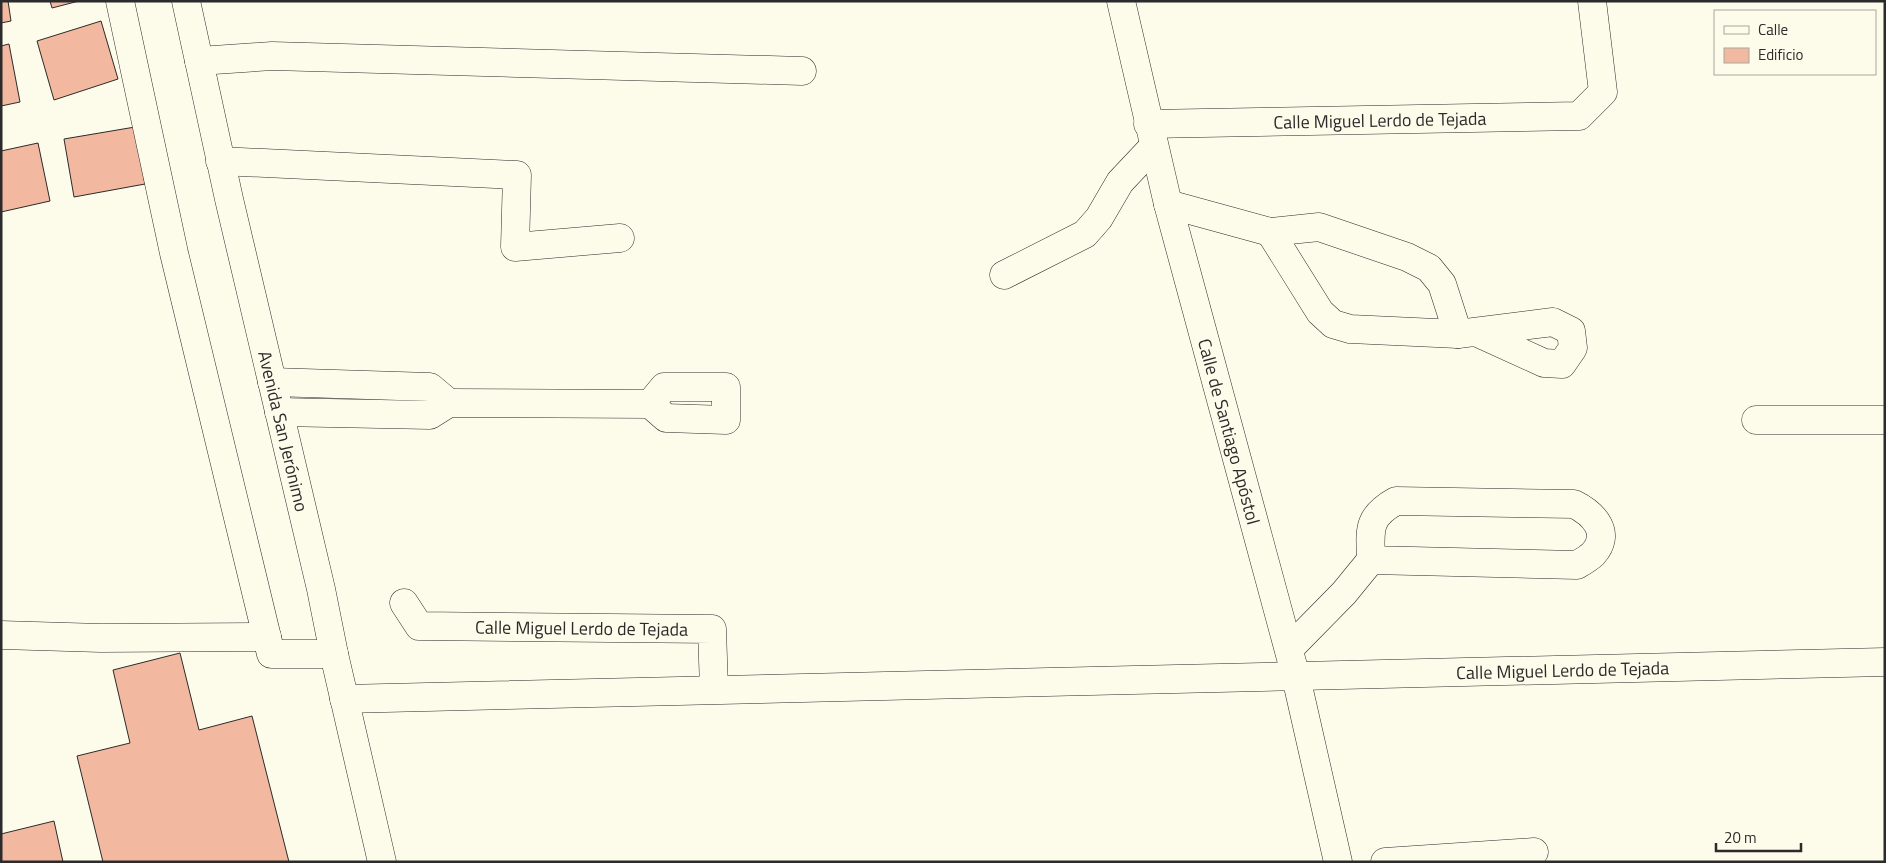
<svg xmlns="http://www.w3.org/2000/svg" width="1886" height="863" font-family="'Titillium Web',sans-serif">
<rect width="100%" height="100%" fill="#fdfbea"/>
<g fill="#f2b8a0" stroke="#2b2b2b">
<path d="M1 1H8L11 21 1 23Z"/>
<path d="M50 1H79L52 8Z"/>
<path d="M101 21 118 79 54 100 37 41Z"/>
<path d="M9 44 20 102 1 106V46Z"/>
<path d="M135 127 145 184 74 197 64 139Z"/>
<path d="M38 143 50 201 1 212V151Z"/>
<path d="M180 653 199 730 252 716 289 862H103L77 756 130 743 113 670Z"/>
<path d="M54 821 63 862H1V834Z"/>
</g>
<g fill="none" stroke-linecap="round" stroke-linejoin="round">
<g stroke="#2b2b2b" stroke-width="29">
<g id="minor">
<path d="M120 1 174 253 271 654H334"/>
<path id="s1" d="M1121 1 1168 204 1296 677 1338 862"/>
<path d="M199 61 272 56 802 71"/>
<path id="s2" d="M1148 124 1579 116 1603 92 1592 1"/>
<path d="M220 161 517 175 515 247 620 238"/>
<path d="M1168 204 1270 232 1319 227 1407 257 1429 268 1442 284 1458 334"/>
<path d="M1270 232 1320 312 1333 324 1350 329 1458 334 1553 322 1571 331 1573 348 1562 364 1544 363 1478 333"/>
<path d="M1004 275 1085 234 1099 218 1120 182 1153 147"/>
<path d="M272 382 430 387 449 403"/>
<path d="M279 412 430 415 449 403 650 404 666 418 726 420V387H664L650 404"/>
<path d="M1756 420H1885"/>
<path id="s3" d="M404 603 419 626 712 629 714 689"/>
<path d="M1 635 101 638 267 637"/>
<path d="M1289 649 1344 593 1371 560C1370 530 1367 517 1396 501L1574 504C1594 514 1612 533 1593 554 1589 558 1582 562 1577 565L1371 560"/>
<path id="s4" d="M344 699 1885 662"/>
<path d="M1385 862 1534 852"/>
</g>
</g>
<g stroke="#2b2b2b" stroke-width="29">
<g id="major">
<path id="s5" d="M186 1 229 199 321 589 334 654 382 862"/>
</g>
</g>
<use href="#minor" stroke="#fdfbea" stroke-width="28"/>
<use href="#major" stroke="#fdfbea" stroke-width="28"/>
</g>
<g text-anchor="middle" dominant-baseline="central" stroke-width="4" stroke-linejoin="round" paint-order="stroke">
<g font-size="18" fill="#2b2b2b" stroke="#fdfbea">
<text stroke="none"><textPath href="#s2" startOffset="232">Calle Miguel Lerdo de Tejada</textPath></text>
<text stroke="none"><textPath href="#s1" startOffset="444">Calle de Santiago Apóstol</textPath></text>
<text stroke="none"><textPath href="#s5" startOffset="441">Avenida San Jerónimo</textPath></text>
<text stroke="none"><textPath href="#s3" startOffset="190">Calle Miguel Lerdo de Tejada</textPath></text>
<text stroke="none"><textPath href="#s4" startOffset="1219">Calle Miguel Lerdo de Tejada</textPath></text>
</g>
</g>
<rect width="1886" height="863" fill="none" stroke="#2b2b2b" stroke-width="5"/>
<rect x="1714" y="10" width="162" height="65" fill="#fdfbea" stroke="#a9a89e"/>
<rect x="1724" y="26" width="25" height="8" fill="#fdfbea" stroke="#a9a89e"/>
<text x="1758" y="35" font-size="15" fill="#2b2b2b">Calle</text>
<rect x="1724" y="48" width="25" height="15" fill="#f2b8a0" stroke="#a9a89e"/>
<text x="1758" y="60" font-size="15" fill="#2b2b2b">Edificio</text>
<path d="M1716 843v8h85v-8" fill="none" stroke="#2b2b2b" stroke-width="2.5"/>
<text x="1724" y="843" font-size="15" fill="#2b2b2b" stroke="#fdfbea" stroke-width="4" paint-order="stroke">20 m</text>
</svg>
